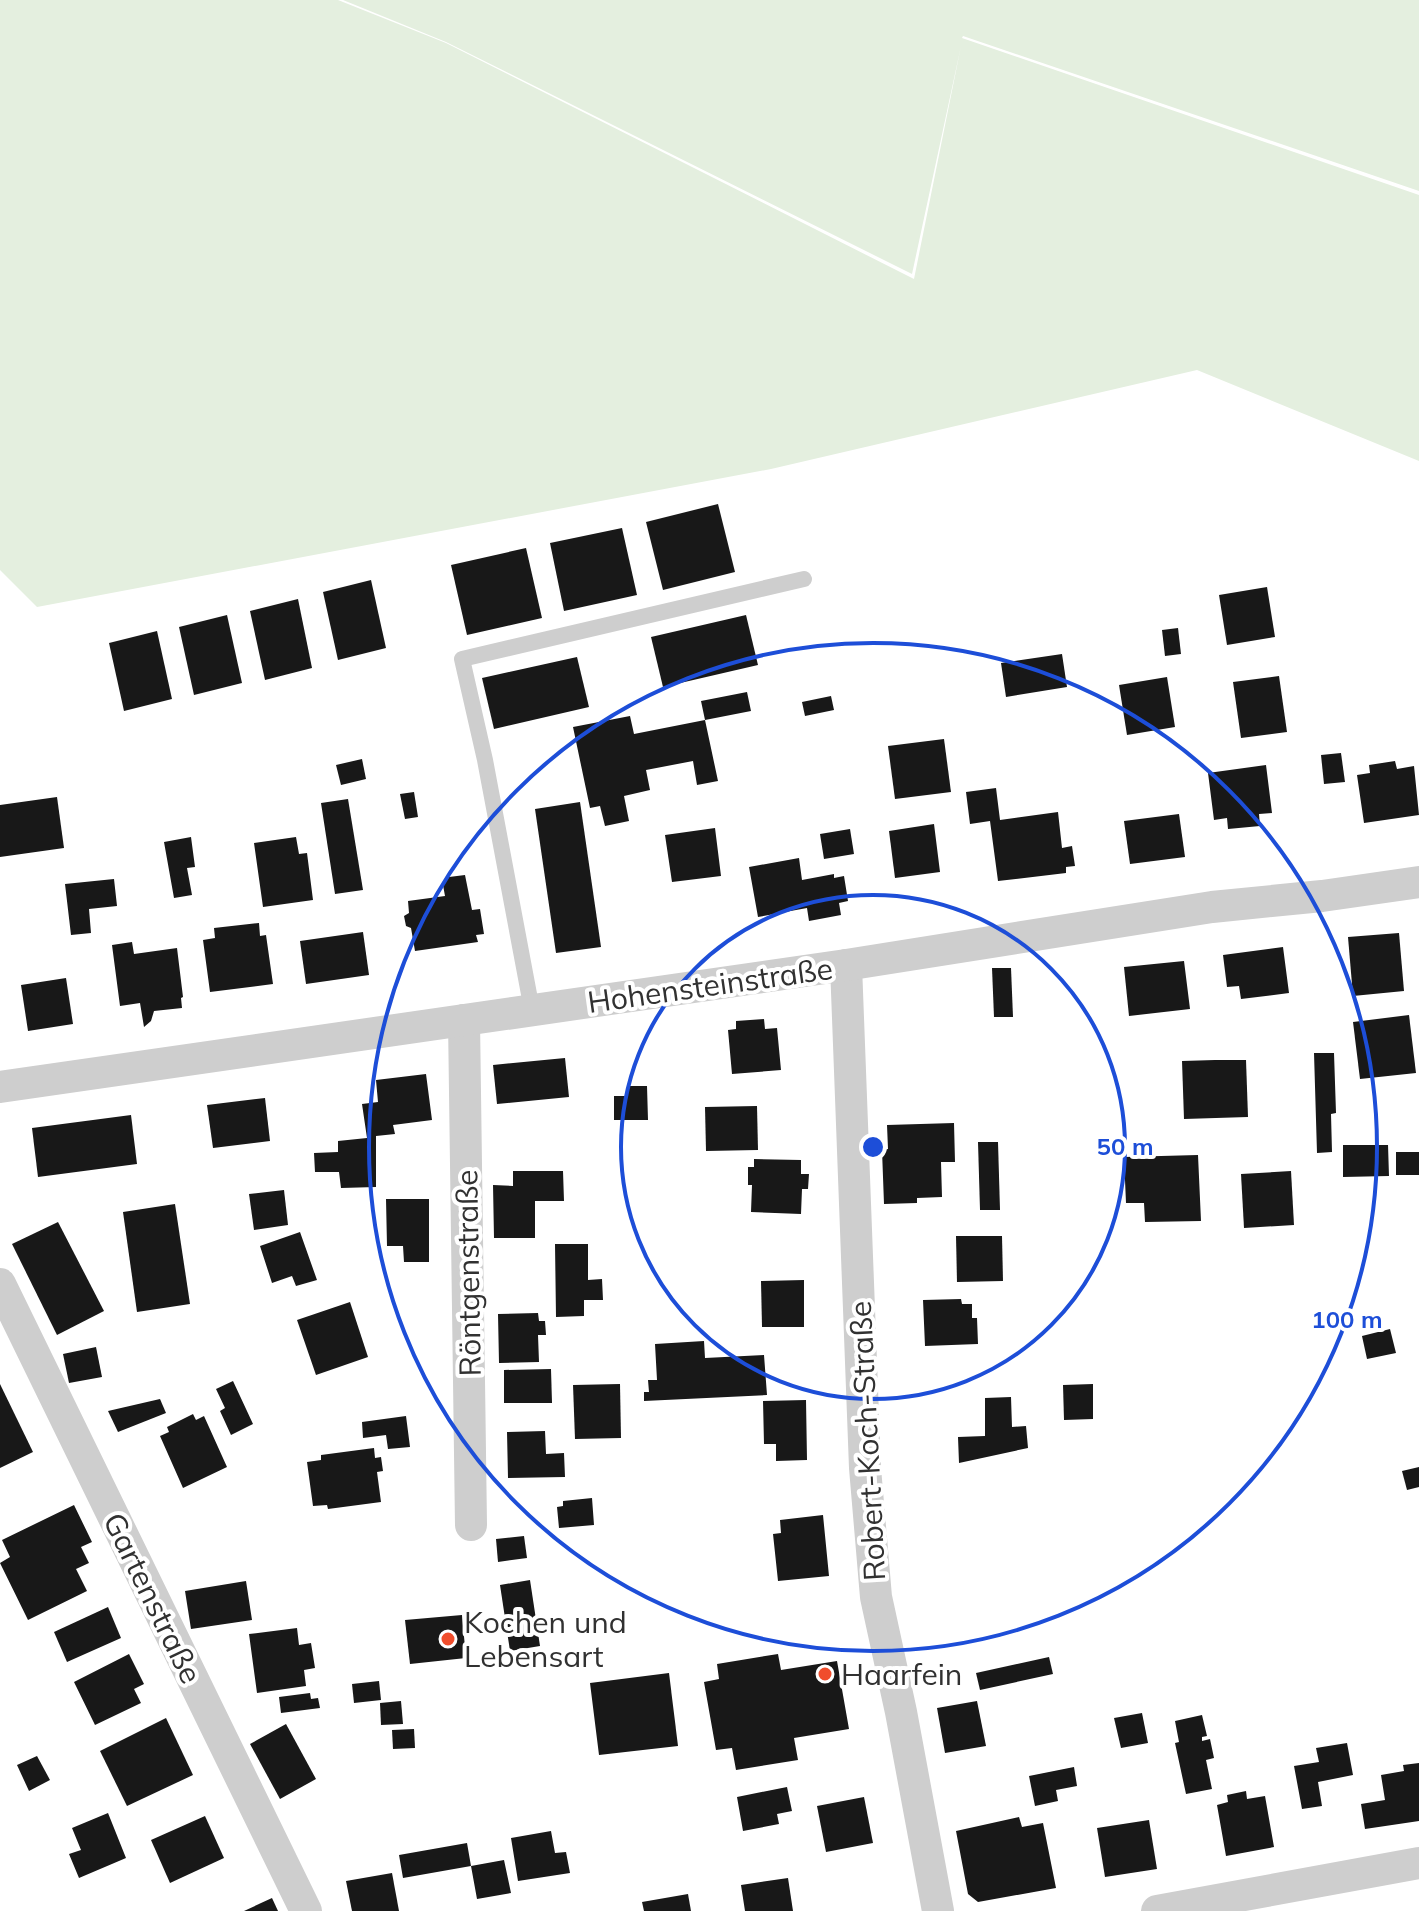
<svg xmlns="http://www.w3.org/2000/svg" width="1419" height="1911" font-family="Mulish,sans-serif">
<rect width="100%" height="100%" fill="#fff"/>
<path fill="#e4efdf" d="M0 0H338L446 43 914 279 961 46 912 274 446 42 343 0H1419V191L963 36 962 38 1419 195V461L1197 370 771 469 37 607 0 570Z"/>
<g fill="#181818">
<path d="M718 504 735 572 663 590 646 522Z"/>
<path d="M622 528 637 595 564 611 550 543Z"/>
<path d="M526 548 542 618 467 635 451 565Z"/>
<path d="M371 580 386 648 338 660 323 592Z"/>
<path d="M1267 587 1275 637 1227 645 1219 595Z"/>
<path d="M298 599 312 668 265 680 250 611Z"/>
<path d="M227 615 242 683 194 695 179 627Z"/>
<path d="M746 615 758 665 663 687 651 637Z"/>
<path d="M1178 628 1181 654 1165 656 1162 630Z"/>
<path d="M157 631 172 699 124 711 109 643Z"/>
<path d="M1062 654 1067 687 1006 697 1001 663Z"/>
<path d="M577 657 589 707 494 729 482 678Z"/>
<path d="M1279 676 1287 732 1241 738 1233 682Z"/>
<path d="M1167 677 1175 727 1127 735 1119 685Z"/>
<path d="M747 692 751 711 705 720 718 781 697 785 693 761 646 770 650 790 624 796 629 821 605 826 600 806 590 808 573 727 630 716 634 734 705 720 701 701Z"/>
<path d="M831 696 834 710 805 716 802 702Z"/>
<path d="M944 739 951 792 895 799 888 746Z"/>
<path d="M1341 753 1345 782 1324 784 1321 755Z"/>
<path d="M362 759 366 779 341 785 336 765Z"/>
<path d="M1395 761 1397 769 1414 766 1419 815 1364 823 1357 775 1370 773 1369 765Z"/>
<path d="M1266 765 1272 813 1259 814 1260 826 1228 829 1227 818 1214 820 1208 773Z"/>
<path d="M996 788 1000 820 1058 812 1062 848 1072 846 1075 866 1066 867V873L998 881 990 821 970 824 966 792Z"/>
<path d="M414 792 418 817 405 819 400 794Z"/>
<path d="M57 797 64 848 0 857V805Z"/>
<path d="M348 799 363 890 335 894 321 803Z"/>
<path d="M580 802 601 947 556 953 535 809Z"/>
<path d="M1179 814 1185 857 1130 864 1124 821Z"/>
<path d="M934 824 940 872 895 878 889 831Z"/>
<path d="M715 828 721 876 672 882 665 835Z"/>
<path d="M850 829 854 854 824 859 820 834Z"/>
<path d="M191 837 195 867 187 868 192 895 174 898 164 842Z"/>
<path d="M296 837 299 854 307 853 313 900 263 907 254 843Z"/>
<path d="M799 858 802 880 834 874V878L844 876 848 901 839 903 841 915 809 921 807 908 758 917 749 867Z"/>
<path d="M465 875 472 910 480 909 484 934 476 935 478 942 415 951 411 928 406 926 404 916 409 913 408 901 445 896 443 885 449 877Z"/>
<path d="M114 879 117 906 89 909 91 933 71 935 65 884Z"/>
<path d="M259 923 260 936 266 935 273 984 210 992 203 940 215 938 214 928Z"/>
<path d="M363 932 369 975 306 984 300 941Z"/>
<path d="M1399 933 1404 991 1353 996 1348 937Z"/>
<path d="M132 942 134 954 177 948 183 997 181 998 182 1008 154 1011 151 1021 144 1027 140 1003 120 1006 112 945Z"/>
<path d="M1283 947 1289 993 1241 999 1239 986 1227 987 1223 955Z"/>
<path d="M1184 961 1190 1009 1129 1016 1124 967Z"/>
<path d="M992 968H1011L1013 1017H994Z"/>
<path d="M66 978 73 1024 28 1031 21 985Z"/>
<path d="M1409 1015 1416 1073 1360 1079 1353 1022Z"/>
<path d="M764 1019 765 1029 777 1028 781 1070 732 1074 728 1030 736 1029V1021Z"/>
<path d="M1314 1053H1334L1336 1113 1331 1114 1332 1152 1317 1153Z"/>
<path d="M565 1058 569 1097 497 1104 493 1065Z"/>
<path d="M1215 1060H1246L1248 1117 1184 1119 1182 1061Z"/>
<path d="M426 1074 432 1120 393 1125 395 1134 376 1136V1187L341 1188 339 1172H315L314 1153 338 1152V1141L367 1138 362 1104 378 1102 376 1080Z"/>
<path d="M627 1086H647L648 1120H614V1096H627Z"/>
<path d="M265 1098 270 1141 213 1148 207 1105Z"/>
<path d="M757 1106 758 1150 706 1151 705 1107Z"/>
<path d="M131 1115 137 1164 38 1177 32 1128Z"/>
<path d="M954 1123 955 1162H941L942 1197 917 1198V1203L884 1204 882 1150 888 1149 887 1125Z"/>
<path d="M978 1142H998L1000 1210H980Z"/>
<path d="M1343 1145H1388L1389 1176 1343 1177Z"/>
<rect x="1396" y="1152" width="23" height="23"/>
<path d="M1198 1155 1201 1221 1145 1222 1144 1203H1126L1124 1157Z"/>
<path d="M754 1159 801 1160V1174H809L808 1189H802L801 1214 751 1212 752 1185H748V1167H754Z"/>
<path d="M513 1171H563L564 1201H535V1238H494L493 1185 513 1186Z"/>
<path d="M1291 1171 1294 1225 1244 1228 1241 1174Z"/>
<path d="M284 1190 288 1225 254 1230 249 1194Z"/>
<path d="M386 1199H429V1262H404L403 1246H387Z"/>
<path d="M175 1204 190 1304 137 1312 123 1212Z"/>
<path d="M58 1222 104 1311 57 1335 12 1244Z"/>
<path d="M300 1232 317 1280 296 1286 292 1276 272 1283 260 1246Z"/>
<path d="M956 1236H1002L1003 1281 957 1282Z"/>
<path d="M555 1244H588V1280L602 1279 603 1300H584V1316L556 1317Z"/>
<path d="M804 1280V1327H762L761 1281Z"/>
<path d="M961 1299 962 1304H972V1318H977L978 1344 925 1346 923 1300Z"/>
<path d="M350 1302 368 1357 316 1375 297 1320Z"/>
<path d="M538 1313 539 1321H545L546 1335H538L539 1362 499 1363 498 1314Z"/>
<path d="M1390 1329 1396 1353 1367 1359 1362 1336Z"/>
<path d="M704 1341 705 1358 764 1355 767 1395 644 1401V1392H649L648 1380H657L655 1344Z"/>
<path d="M96 1347 102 1377 69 1383 63 1354Z"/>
<path d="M551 1369 552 1403H504V1370Z"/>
<path d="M233 1381 253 1424 231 1435 220 1411 225 1408 216 1389Z"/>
<path d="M0 1384 33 1452 0 1468Z"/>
<path d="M620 1384 621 1438 575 1439 573 1385Z"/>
<path d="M1093 1384V1419L1064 1420 1063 1385Z"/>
<path d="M1011 1397 1012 1427 1026 1426 1028 1448 959 1463 958 1437 985 1436V1398Z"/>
<path d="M160 1399 166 1413 118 1432 108 1411Z"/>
<path d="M806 1400 807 1460 776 1461V1444H764L763 1401Z"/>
<path d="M193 1414 196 1420 204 1416 227 1467 183 1488 160 1436 169 1432 167 1427Z"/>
<path d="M406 1416 410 1447 388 1449 386 1435 363 1438 362 1422Z"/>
<path d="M545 1431 546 1454 564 1453 565 1477 508 1478 507 1432Z"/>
<path d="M374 1448 375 1458 381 1457 383 1471 377 1472 381 1502 328 1509 327 1505 313 1506 307 1462 321 1460V1455Z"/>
<path d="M1419 1467V1487L1407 1490 1402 1471Z"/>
<path d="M592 1498 594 1525 559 1528 557 1507 563 1506V1501Z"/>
<path d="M74 1505 92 1542 81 1547 89 1563 76 1569 87 1591 28 1620 0 1563 10 1557 2 1540Z"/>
<path d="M823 1515 829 1576 778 1581 773 1534 781 1533 780 1520Z"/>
<path d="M524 1536 527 1558 498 1562 496 1539Z"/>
<path d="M530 1580 540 1646 510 1651 500 1585Z"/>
<path d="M246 1581 252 1620 191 1629 185 1591Z"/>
<path d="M108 1607 121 1638 67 1662 54 1632Z"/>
<path d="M462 1615 466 1658 410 1664 405 1620Z"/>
<path d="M297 1628 299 1645 311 1643 315 1668 304 1670 306 1686 257 1693 249 1634Z"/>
<path d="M129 1654 144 1684 134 1689 141 1703 95 1725 74 1682Z"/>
<path d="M778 1654 781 1670 837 1661 849 1729 794 1738 798 1760 736 1770 732 1748 716 1750 704 1682 719 1679 717 1664Z"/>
<path d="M1049 1657 1053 1674 980 1690 976 1673Z"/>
<path d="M669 1673 678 1746 599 1755 590 1683Z"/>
<path d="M379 1681 381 1700 354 1703 352 1684Z"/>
<path d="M310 1693 311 1699 318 1698 320 1708 281 1713 279 1697Z"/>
<path d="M401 1701 403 1724 381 1725 380 1703Z"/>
<path d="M977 1701 986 1746 945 1753 937 1708Z"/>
<path d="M1142 1713 1148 1743 1121 1748 1114 1718Z"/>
<path d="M1202 1715 1207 1736 1202 1737V1741L1210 1739 1214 1758 1206 1760 1212 1789 1186 1794 1175 1743 1179 1742 1175 1721Z"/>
<path d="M166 1718 193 1775 127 1806 100 1751Z"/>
<path d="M286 1724 316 1779 280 1799 250 1744Z"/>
<path d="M414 1729 415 1748 393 1749 392 1730Z"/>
<path d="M1347 1743 1353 1775 1318 1782 1322 1806 1302 1809 1294 1766 1319 1762 1316 1748Z"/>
<path d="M37 1756 50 1780 29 1791 17 1765Z"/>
<path d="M1419 1763V1821L1365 1829 1361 1804 1385 1800 1381 1775 1404 1771 1403 1765Z"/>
<path d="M1074 1767 1077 1786 1056 1790 1058 1801 1035 1806 1029 1776Z"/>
<path d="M787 1787 792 1811 777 1814 779 1824 743 1831 737 1797Z"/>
<path d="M1246 1791 1247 1799 1265 1796 1274 1847 1226 1856 1217 1805 1228 1802 1227 1795Z"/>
<path d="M864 1797 873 1843 826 1852 817 1806Z"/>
<path d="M108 1813 126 1858 79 1878 69 1854 81 1850 72 1828Z"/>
<path d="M205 1816 224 1858 170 1883 151 1840Z"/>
<path d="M1019 1817 1022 1827 1043 1823 1056 1888 978 1902 968 1894 956 1831Z"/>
<path d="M1149 1820 1157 1869 1105 1877 1097 1828Z"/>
<path d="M551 1831 555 1853 566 1852 570 1873 518 1881 511 1838Z"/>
<path d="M467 1843 471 1866 504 1860 511 1893 477 1899 471 1866 403 1878 399 1855Z"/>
<path d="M392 1873 399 1911H352L346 1881Z"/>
<path d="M788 1878 793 1911H745L741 1885Z"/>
<path d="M688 1894 691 1911H644L642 1902Z"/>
<path d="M272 1898 278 1911H244Z"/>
</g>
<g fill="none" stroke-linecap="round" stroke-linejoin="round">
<path stroke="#cecece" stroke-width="16" d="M532 1010 485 760 462 659 804 579"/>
<g stroke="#cecece" stroke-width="32">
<path d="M846 965 865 1468 876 1597 901 1712 938 1911"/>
<path d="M464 1020 471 1525"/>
<path d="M0 1087 846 965 1212 907 1322 896 1419 882"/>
<path d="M0 1284 306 1911"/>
<path d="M1157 1911 1419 1863"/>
</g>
</g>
<g fill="none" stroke="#1d4ed8" stroke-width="4">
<circle cx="873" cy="1147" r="252"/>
<circle cx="873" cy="1147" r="504"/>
</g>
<g fill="#f04d2c" stroke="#fff" stroke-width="3">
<circle cx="448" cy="1639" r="8"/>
<circle cx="825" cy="1674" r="8"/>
</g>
<g text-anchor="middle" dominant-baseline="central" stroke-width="8" stroke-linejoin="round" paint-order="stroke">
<g font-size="30" fill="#313131" stroke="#fff">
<text transform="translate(710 985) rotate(-8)">Hohensteinstraße</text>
<text transform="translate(468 1273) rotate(-91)">Röntgenstraße</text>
<text transform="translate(867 1441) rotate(-93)">Robert-Koch-Straße</text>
<text transform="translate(153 1598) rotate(64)">Gartenstraße</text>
</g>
<g font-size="30" fill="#313131" stroke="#fff" text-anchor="start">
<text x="464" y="1622">Kochen und<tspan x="464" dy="34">Lebensart</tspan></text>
<text x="841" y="1674">Haarfein</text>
</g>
</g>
<circle cx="873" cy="1147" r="12" fill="#1d4ed8" stroke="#fff" stroke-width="4"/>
<g font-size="24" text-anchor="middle" font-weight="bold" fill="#1d4ed8" stroke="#fff" stroke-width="8" stroke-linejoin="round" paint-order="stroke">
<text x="1125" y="1155">50 m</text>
<text x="1347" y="1328">100 m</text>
</g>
</svg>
